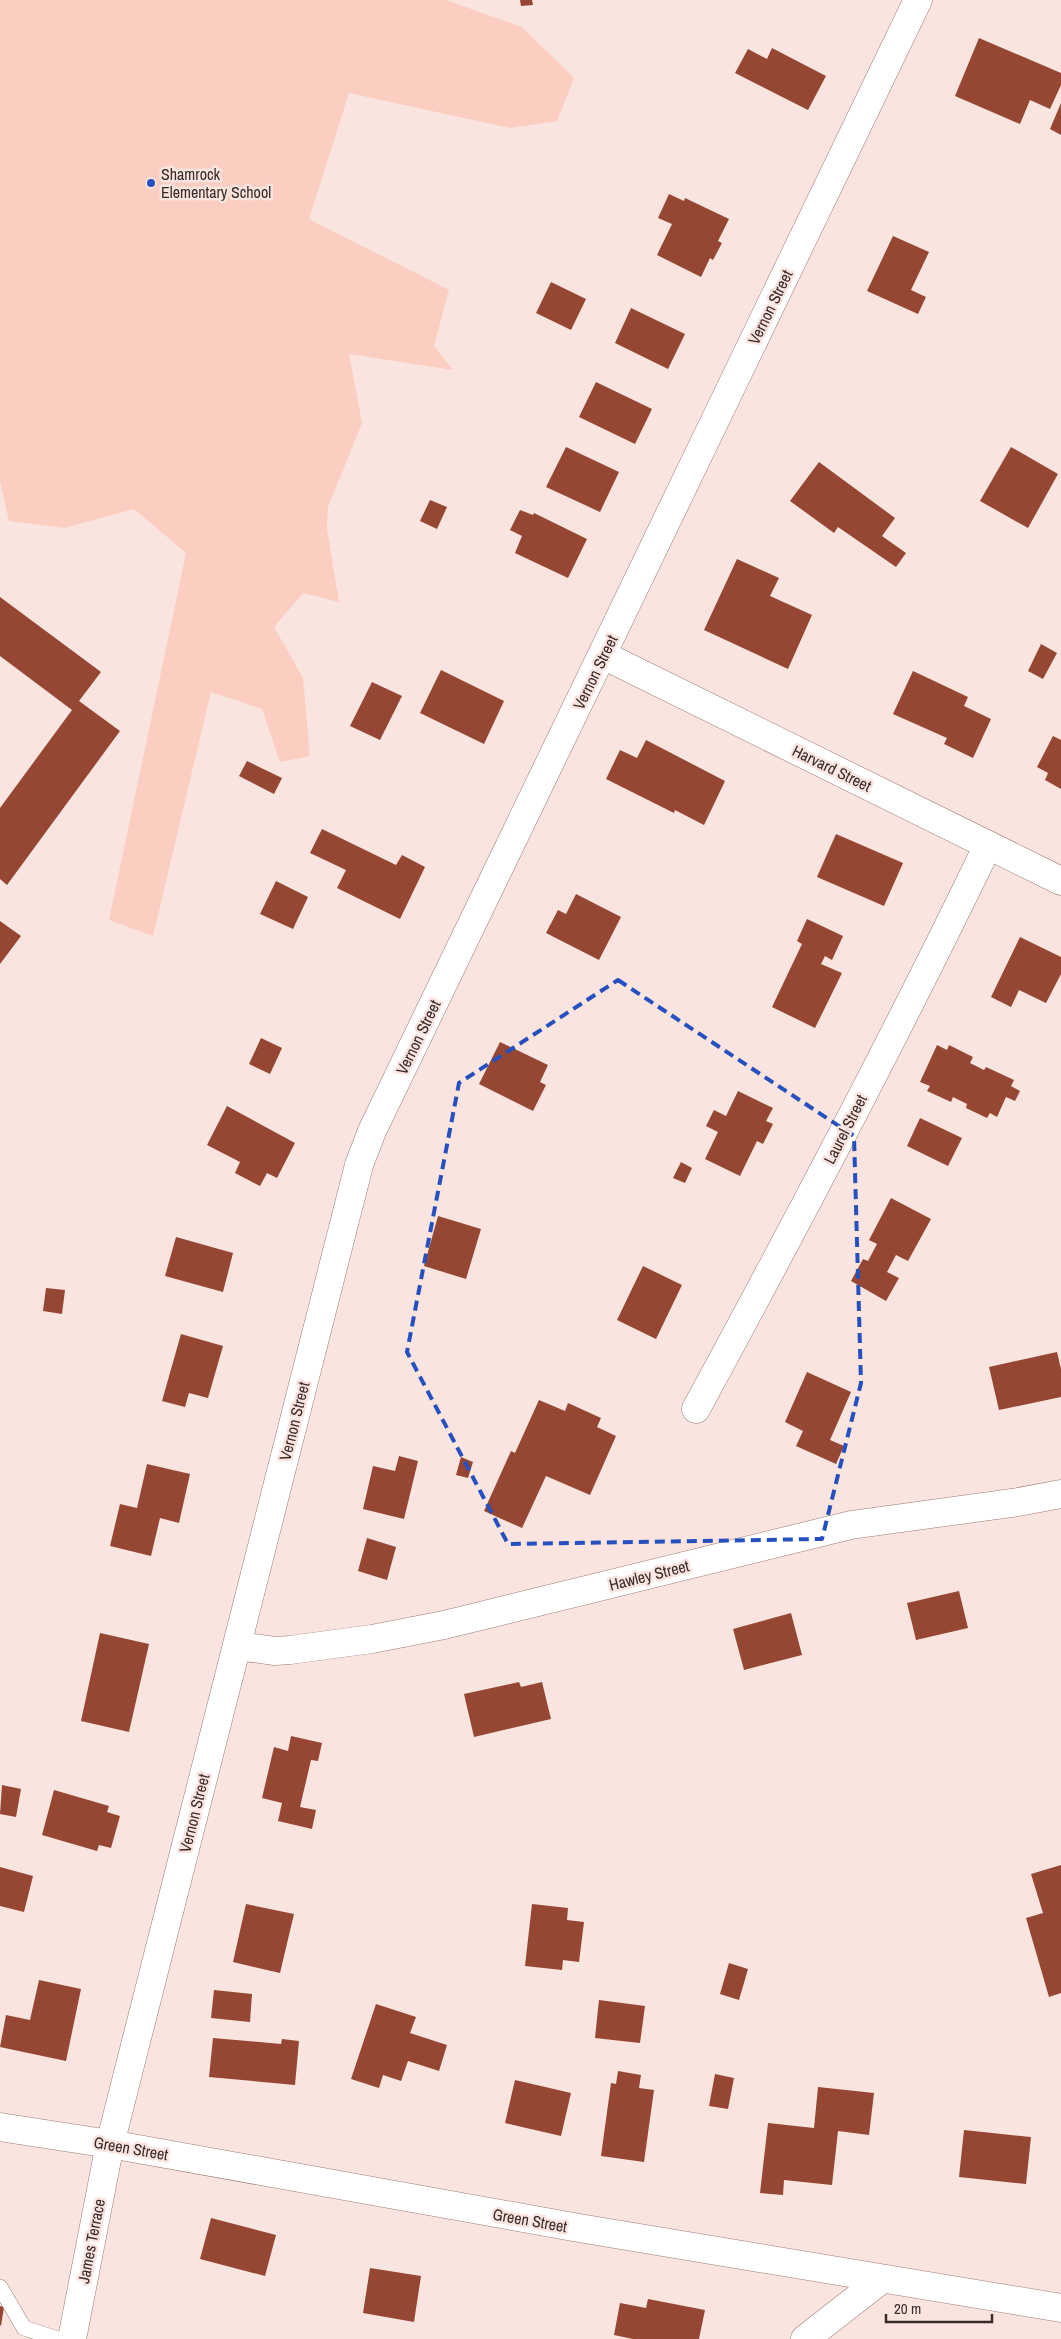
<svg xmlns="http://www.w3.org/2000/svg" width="1061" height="2339" font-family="'Archivo Narrow',sans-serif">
<rect width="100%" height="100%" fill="#fae4df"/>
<path fill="#fccec1" d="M0 0H446L522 27 574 78 557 121 510 128 349 93 309 219 449 290 434 346 453 370 349 354 362 423 328 507 327 529 339 602 303 593 274 627 303 678 310 756 280 762 262 709 211 692 153 936 109 920 186 553 134 509 64 528 9 521 0 481Z"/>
<g fill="#954733">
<path d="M520 0H532L533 5 521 6Z"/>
<path d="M979 38 1061 73V85L1050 109 1030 100 1020 124 955 96Z"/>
<path d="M772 48 826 76 808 110 735 73 748 49 767 59Z"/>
<path d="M1061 103V135L1050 129Z"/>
<path d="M669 194 684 201 685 198 729 219 718 241 722 243 713 260 710 258 701 277 657 255 672 224 658 218Z"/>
<path d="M893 236 929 252 911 290 926 297 918 314 867 291Z"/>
<path d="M551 282 586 299 571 330 536 313Z"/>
<path d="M631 308 685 334 668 369 615 343Z"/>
<path d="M596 382 652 409 635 444 579 417Z"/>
<path d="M566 447 619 472 600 512 546 487Z"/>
<path d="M1011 447 1058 474 1028 528 980 501Z"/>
<path d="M819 462 895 518 882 536 906 553 896 567 838 527 834 533 790 501Z"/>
<path d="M430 500 447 507 437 529 420 521Z"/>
<path d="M520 510 533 515 534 513 587 539 568 578 515 553 522 536 510 530Z"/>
<path d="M737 559 779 578 770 596 812 615 788 669 704 630Z"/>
<path d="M0 597 101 672 79 701 120 731 7 885 0 879V808L72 710 0 656Z"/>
<path d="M1041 644 1057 653 1043 679 1028 671Z"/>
<path d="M441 670 504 701 484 744 420 713Z"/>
<path d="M913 671 968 697 964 706 991 719 973 758 944 744 947 738 893 714Z"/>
<path d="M372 682 402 696 380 740 350 726Z"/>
<path d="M1053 736 1061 740V789L1045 780 1048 773 1037 767Z"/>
<path d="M646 740 725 781 704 825 675 810 674 813 606 779 620 750 637 758Z"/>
<path d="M247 761 282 778 274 794 239 776Z"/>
<path d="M322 829 396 865 402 855 425 867 400 919 337 888 346 870 310 853Z"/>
<path d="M836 834 903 863 884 906 817 877Z"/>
<path d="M276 881 308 897 293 929 260 914Z"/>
<path d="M576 894 621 917 599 960 546 933 558 910 566 914Z"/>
<path d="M807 919 843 936 832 960 825 956 821 964 842 973 815 1028 772 1007 802 944 797 941Z"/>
<path d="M0 921 21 936 0 964Z"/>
<path d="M1020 937 1061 957V974L1046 1003 1019 990 1011 1007 991 997Z"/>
<path d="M261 1038 282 1048 270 1074 249 1064Z"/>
<path d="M500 1042 548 1065 540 1082 546 1085 533 1111 479 1084Z"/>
<path d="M937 1045 947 1050 949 1045 973 1057 970 1063 984 1070 986 1067 1014 1080 1011 1086 1020 1091 1015 1101 1006 1097 997 1117 990 1113 987 1118 966 1108 967 1104 953 1097 951 1102 927 1091 930 1086 920 1082Z"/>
<path d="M738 1091 773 1108 766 1121 773 1124 763 1144 757 1141 740 1176 705 1159 718 1132 706 1126 714 1110 726 1116Z"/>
<path d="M227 1106 295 1143 277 1178 267 1173 260 1186 235 1173 240 1162 207 1145Z"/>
<path d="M920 1118 962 1138 948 1166 907 1146Z"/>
<path d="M681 1162 692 1168 685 1183 673 1178Z"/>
<path d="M891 1198 931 1219 908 1261 896 1255 887 1272 899 1278 886 1301 851 1281 863 1259 868 1261 877 1244 869 1240Z"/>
<path d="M438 1216 481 1229 466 1279 424 1266Z"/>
<path d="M176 1237 233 1253 223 1292 165 1276Z"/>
<path d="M643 1266 682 1285 656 1339 617 1320Z"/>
<path d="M46 1288 65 1290 62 1314 43 1311Z"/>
<path d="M181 1334 223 1346 208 1398 189 1393 185 1407 162 1401Z"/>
<path d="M1057 1352 1061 1369V1397L999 1410 989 1367Z"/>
<path d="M807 1372 851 1392 830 1440 844 1446 836 1464 796 1446 803 1431 785 1422Z"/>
<path d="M539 1400 565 1411 568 1403 601 1418 597 1427 616 1436 590 1495 546 1476 522 1528 484 1511 511 1451 515 1453Z"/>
<path d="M399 1456 418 1461 404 1519 363 1509 373 1466 395 1471Z"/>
<path d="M461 1457 473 1462 468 1478 456 1475Z"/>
<path d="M147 1464 190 1474 179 1523 160 1518 151 1556 110 1546 120 1504 137 1508Z"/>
<path d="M367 1538 396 1547 387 1580 358 1571Z"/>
<path d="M959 1591 968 1628 916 1640 907 1603Z"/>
<path d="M791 1613 802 1655 744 1670 733 1629Z"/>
<path d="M100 1633 149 1644 129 1732 81 1721Z"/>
<path d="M519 1682 521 1687 542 1682 551 1719 474 1737 464 1694Z"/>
<path d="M291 1736 322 1743 318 1761 311 1760 300 1807 316 1810 312 1829 278 1821 282 1803 262 1798 274 1747 288 1751Z"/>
<path d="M2 1785 21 1789 16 1817 0 1814Z"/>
<path d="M54 1790 109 1806 107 1812 120 1816 111 1848 99 1845 97 1851 42 1835Z"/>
<path d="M1061 1865V1993L1049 1997 1026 1918 1043 1913 1031 1874Z"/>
<path d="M0 1867 33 1876 24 1912 0 1906Z"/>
<path d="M246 1904 294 1914 280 1973 233 1962Z"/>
<path d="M532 1904 568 1908 567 1920 584 1922 579 1962 563 1960 562 1970 525 1966Z"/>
<path d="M729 1963 748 1969 739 2000 720 1994Z"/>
<path d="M39 1980 81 1989 66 2061 0 2047 6 2015 30 2020Z"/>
<path d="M214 1990 252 1994 250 2022 211 2018Z"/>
<path d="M599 2000 645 2006 640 2043 595 2038Z"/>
<path d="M376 2004 416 2017 410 2033 447 2045 439 2071 408 2061 401 2081 383 2075 379 2088 351 2079Z"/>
<path d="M213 2038 281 2044 282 2039 299 2041 295 2085 209 2077Z"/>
<path d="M618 2071 641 2075 639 2088 654 2090 644 2162 601 2156 611 2083 616 2084Z"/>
<path d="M715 2074 734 2078 728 2109 709 2106Z"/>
<path d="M515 2080 571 2093 561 2136 505 2123Z"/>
<path d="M818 2087 874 2093 869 2135 838 2131 832 2185 784 2180 783 2195 760 2193 768 2123 814 2128Z"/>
<path d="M964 2130 1031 2137 1026 2184 959 2177Z"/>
<path d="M211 2218 276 2235 265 2276 200 2259Z"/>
<path d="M370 2268 421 2276 414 2322 363 2313Z"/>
<path d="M648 2299 705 2310 699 2339H633L614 2335 620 2303 646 2308Z"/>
<path d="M0 2306 4 2307 1 2326 0 2325Z"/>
</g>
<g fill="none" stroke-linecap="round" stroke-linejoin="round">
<g stroke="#9b7b73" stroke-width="16">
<path id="lane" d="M0 2287 24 2328 58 2339"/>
</g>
<g stroke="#9b7b73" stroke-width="29">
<g id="street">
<path d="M603 655 1061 881"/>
<path d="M696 1409C797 1223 896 1036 988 845"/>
<path d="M237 1646 275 1651 290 1650 372 1639 444 1625 851 1525 1018 1502 1061 1494"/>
<path d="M72 2339 110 2144"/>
<path d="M805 2339 882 2279"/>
</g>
</g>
<g stroke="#9b7b73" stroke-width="29">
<g id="secondary">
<path d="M0 2127 110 2144 579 2228 1061 2308"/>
<path d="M110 2144 359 1165 372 1131 918 0"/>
</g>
</g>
<use href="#lane" stroke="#fff" stroke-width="15"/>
<use href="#street" stroke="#fff" stroke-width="28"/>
<use href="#secondary" stroke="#fff" stroke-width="28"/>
</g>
<path fill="none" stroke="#2550be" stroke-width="4" stroke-dasharray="10 6" stroke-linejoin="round" d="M618 980 854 1136 861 1383 822 1539 508 1544 407 1352 459 1083Z"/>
<circle fill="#2550be" stroke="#fae4df" stroke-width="2" cx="151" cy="183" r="5"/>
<g text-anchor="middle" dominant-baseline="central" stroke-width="5" stroke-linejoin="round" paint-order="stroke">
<g font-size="16" fill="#382b28" stroke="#fae4df" text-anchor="start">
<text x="161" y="174">Shamrock<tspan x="161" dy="18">Elementary School</tspan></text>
</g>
<g font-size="16" fill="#382b28" stroke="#fae4df">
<text transform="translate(770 307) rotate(-64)">Vernon Street</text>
<text transform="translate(595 672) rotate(-64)">Vernon Street</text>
<text transform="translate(832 768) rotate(26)">Harvard Street</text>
<text transform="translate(418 1037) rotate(-64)">Vernon Street</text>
<text transform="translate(845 1129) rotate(-63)">Laurel Street</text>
<text transform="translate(294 1421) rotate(-76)">Vernon Street</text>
<text transform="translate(649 1575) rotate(-14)">Hawley Street</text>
<text transform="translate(194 1813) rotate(-76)">Vernon Street</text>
<text transform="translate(131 2148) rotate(10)">Green Street</text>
<text transform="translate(530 2220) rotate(10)">Green Street</text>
<text transform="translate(91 2241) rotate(-79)">James Terrace</text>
</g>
</g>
<path d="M886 2314v8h106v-8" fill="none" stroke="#382b28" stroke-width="2.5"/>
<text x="894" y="2314" font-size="15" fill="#382b28" stroke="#fae4df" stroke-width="4" paint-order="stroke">20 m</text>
</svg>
